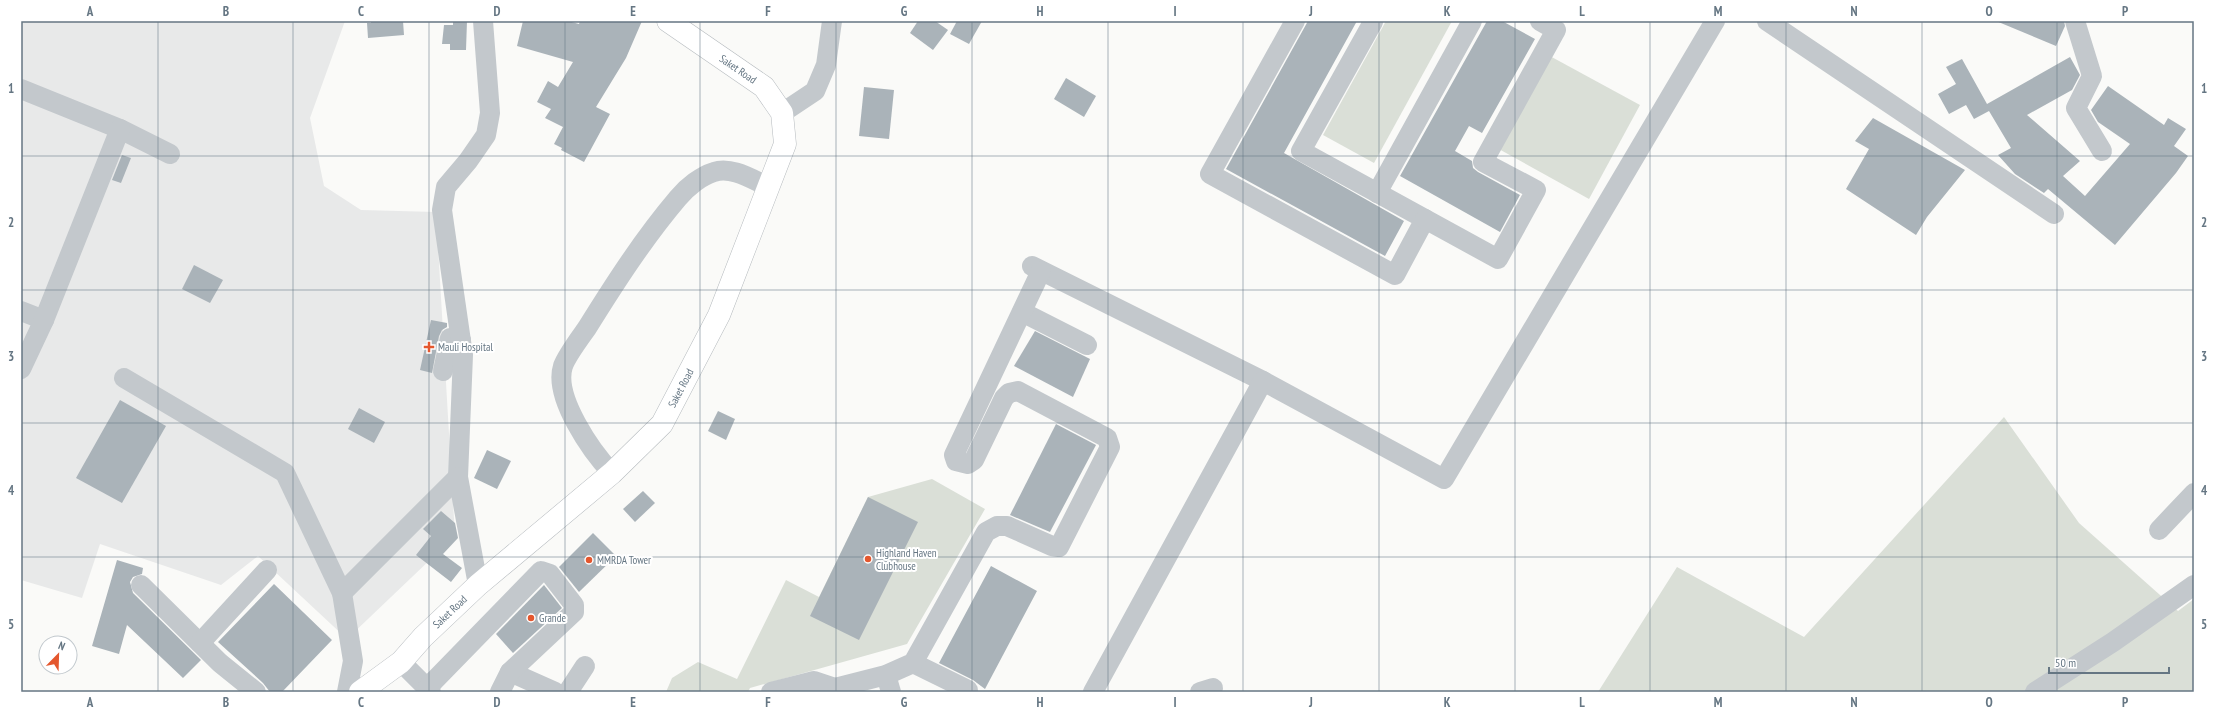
<svg xmlns="http://www.w3.org/2000/svg" width="2215" height="713" font-family="'PT Sans Narrow',sans-serif">
<rect width="100%" height="100%" fill="#fafaf8"/>
<path fill="#e8e9e9" d="M21 21H345L310 118 324 186 361 210 436 212 455 536 347 639 258 556 221 585 100 544 82 598 21 580Z"/>
<g fill="#dadfd7">
<path d="M1386 21H1452L1374 163 1323 135Z"/>
<path d="M1548 55 1640 105 1589 199 1497 148Z"/>
<path d="M2004 417 2079 523 2178 611 2194 599V692H1598L1677 567 1804 637Z"/>
<path d="M932 479 985 509 907 644 750 688 748 692H666L672 678 698 662 737 679 786 580 819 597 868 497Z"/>
</g>
<g fill="#aab3b9">
<path d="M371 21H403L404 35 368 38 367 23H371Z"/>
<path d="M453 21H467L466 50H450V44H442L444 25H453Z"/>
<path d="M523 21H568L579 24 580 21H642L626 58 596 107 610 114 584 162 561 150 562 148 554 144 563 127 545 118 551 109 537 102 548 81 558 87 573 62 517 46Z"/>
<path d="M918 21H935L948 30 933 50 910 33Z"/>
<path d="M957 21H982L969 44 950 34Z"/>
<path d="M1308 21H1357L1284 153 1404 221 1385 256 1226 169Z"/>
<path d="M1487 21H1502L1535 39 1482 133 1469 126 1455 151 1472 161 1473 168 1478 172 1520 195 1500 232 1400 176Z"/>
<path d="M1996 21H2064L2065 26 2056 46Z"/>
<path d="M2070 57 2080 75 2072 90 2027 115 2080 161 2063 176 2085 196 2130 144 2098 122 2091 110 2108 86 2164 125 2168 118 2186 129 2174 146 2188 156 2176 173 2115 245 2048 189 2044 193 2015 174 1998 155 2011 148 1989 111 1974 119 1966 105 1949 114 1938 94 1956 84 1946 67 1962 59 1987 104Z"/>
<path d="M1066 78 1096 96 1084 117 1054 99Z"/>
<path d="M864 87 894 90 889 139 859 136Z"/>
<path d="M1873 118 1965 170 1927 217 1916 235 1846 189 1869 149 1855 141Z"/>
<path d="M122 155 131 158 121 183 112 180Z"/>
<path d="M194 265 223 280 210 303 182 289Z"/>
<path d="M431 320 447 323V327L442 330 439 336 432 373 420 370Z"/>
<path d="M1035 331 1090 359 1073 397 1014 366Z"/>
<path d="M120 400 166 426 122 503 76 478Z"/>
<path d="M359 408 385 422 374 443 348 429Z"/>
<path d="M718 411 735 419 726 440 708 431Z"/>
<path d="M1056 424 1096 445 1050 532 1010 515Z"/>
<path d="M487 450 511 461 497 489 474 478Z"/>
<path d="M643 491 655 503 635 522 623 509Z"/>
<path d="M868 497 918 522 859 640 810 616Z"/>
<path d="M441 511 455 523 458 538 443 554 462 568 451 582 416 555 431 536 423 529Z"/>
<path d="M593 533 616 556 579 592 559 567Z"/>
<path d="M117 560 143 568 142 574 133 577 130 582 133 593 201 660 183 678 127 625 119 654 92 646Z"/>
<path d="M991 566 1037 591 985 689 973 680 939 663Z"/>
<path d="M274 584 332 640 282 692H270L263 683 218 642Z"/>
<path d="M544 585 562 608 513 653 496 634Z"/>
</g>
<g fill="none" stroke-linecap="round" stroke-linejoin="round">
<g stroke="#b5babe" stroke-width="23">
<g id="major">
<path id="s1" d="M360 692 401 662 423 637 478 585 612 473 662 424 719 315 785 144 782 113 764 87 668 21"/>
</g>
</g>
<g stroke="#c3c8cc" stroke-width="20">
<path d="M1295 21 1210 174 1395 275 1425 219 1301 151 1373 22 1371 21"/>
<path d="M1767 21 2054 214"/>
<path d="M2075 21 2092 76 2076 108 2102 151"/>
<path d="M21 89 120 129 170 154"/>
<path d="M782 113 815 91 826 65 832 21"/>
<path d="M1377 193 1472 21"/>
<path d="M1425 219 1498 259 1536 190 1483 162 1556 30 1540 21"/>
<path d="M1032 266 1263 381"/>
<path d="M21 311 44 320"/>
<path d="M1022 312 1087 345"/>
<path d="M21 369 44 320 120 129"/>
<path d="M443 371 450 338 461 340"/>
<path d="M124 378 285 473 342 593 353 661 347 692"/>
<path d="M612 473C592 452 553 397 563 366 567 355 580 338 587 328 615 283 644 238 678 198 687 187 701 176 714 172 732 166 753 180 769 187"/>
<path d="M2159 530 2194 493"/>
<path d="M141 585 220 663 256 692"/>
<path d="M478 585 458 477 463 355 442 210 446 187 468 161 486 135 490 113 483 21"/>
<path d="M342 593 458 477"/>
<path d="M200 643 267 570"/>
<path d="M401 662 431 692"/>
<path d="M913 663 968 690"/>
<path d="M510 672 555 692"/>
<path d="M886 675 891 692"/>
<path d="M428 687 541 571 550 574 574 605V612L510 672 500 692"/>
<path d="M568 692 585 666"/>
<path d="M771 692 814 681 835 688 886 675 913 663 986 532 997 526H1007L1052 546 1059 547 1110 447 1107 438 1018 391 1009 393 1004 398 974 460 968 464 956 461 954 455 1041 271"/>
<path d="M1093 692 1263 381 1444 479 1715 21"/>
<path d="M1200 692 1213 688"/>
<path d="M2035 692 2113 642 2194 585"/>
</g>
<use href="#major" stroke="#fff" stroke-width="22"/>
</g>
<path fill="none" stroke="#657683" stroke-width="1" stroke-opacity="0.55" d="M158 21V692M293 21V692M429 21V692M565 21V692M700 21V692M836 21V692M972 21V692M1108 21V692M1243 21V692M1379 21V692M1515 21V692M1650 21V692M1786 21V692M1922 21V692M2057 21V692M21 156H2194M21 290H2194M21 423H2194M21 557H2194"/>
<g fill="#e4572e" stroke="#fff" stroke-width="1.5">
<path d="M427 341h4v4h4v4h-4v4h-4v-4h-4v-4h4z"/>
<circle cx="868" cy="559" r="4"/>
<circle cx="589" cy="560" r="4"/>
<circle cx="531" cy="618" r="4"/>
</g>
<g text-anchor="middle" dominant-baseline="central" stroke-width="4" stroke-linejoin="round" paint-order="stroke">
<g font-size="11" fill="#657683" stroke="#fff">
<text transform="translate(738 69) rotate(34)">Saket Road</text>
<text stroke="none"><textPath href="#s1" startOffset="445">Saket Road</textPath></text>
<text stroke="none"><textPath href="#s1" startOffset="121">Saket Road</textPath></text>
</g>
<g font-size="11" fill="#657683" stroke="#fff" text-anchor="start">
<text x="438" y="347">Mauli Hospital</text>
<text x="876" y="553">Highland Haven<tspan x="876" dy="13">Clubhouse</tspan></text>
<text x="597" y="560">MMRDA Tower</text>
<text x="539" y="618">Grande</text>
</g>
</g>
<rect width="2215" height="713" fill="none" stroke="#ffffff" stroke-width="44"/>
<g transform="translate(58 655) rotate(23)"><circle r="19" fill="#ffffff" stroke="#c1c8cd"/>
<path d="M0-3L7 15L0 10L-7 15Z" fill="#e4572e"/>
<text y="-6" font-size="11" font-weight="bold" text-anchor="middle" fill="#657683">N</text>
</g>
<path d="M2049 667v6h120v-6" fill="none" stroke="#657683" stroke-width="2"/>
<text x="2055" y="667" font-size="12" fill="#657683" stroke="#ffffff" stroke-width="3" paint-order="stroke">50 m</text>
<rect x="22" y="22" width="2171" height="669" fill="none" stroke="#657683" stroke-width="1.5"/>
<g font-size="13" text-anchor="middle" font-weight="bold" fill="#657683">
<text x="90" y="16">A</text>
<text x="226" y="16">B</text>
<text x="361" y="16">C</text>
<text x="497" y="16">D</text>
<text x="633" y="16">E</text>
<text x="768" y="16">F</text>
<text x="904" y="16">G</text>
<text x="1040" y="16">H</text>
<text x="1175" y="16">I</text>
<text x="1311" y="16">J</text>
<text x="1447" y="16">K</text>
<text x="1582" y="16">L</text>
<text x="1718" y="16">M</text>
<text x="1854" y="16">N</text>
<text x="1989" y="16">O</text>
<text x="2125" y="16">P</text>
<text x="11" y="93">1</text>
<text x="2204" y="93">1</text>
<text x="11" y="227">2</text>
<text x="2204" y="227">2</text>
<text x="11" y="361">3</text>
<text x="2204" y="361">3</text>
<text x="11" y="495">4</text>
<text x="2204" y="495">4</text>
<text x="11" y="629">5</text>
<text x="2204" y="629">5</text>
<text x="90" y="707">A</text>
<text x="226" y="707">B</text>
<text x="361" y="707">C</text>
<text x="497" y="707">D</text>
<text x="633" y="707">E</text>
<text x="768" y="707">F</text>
<text x="904" y="707">G</text>
<text x="1040" y="707">H</text>
<text x="1175" y="707">I</text>
<text x="1311" y="707">J</text>
<text x="1447" y="707">K</text>
<text x="1582" y="707">L</text>
<text x="1718" y="707">M</text>
<text x="1854" y="707">N</text>
<text x="1989" y="707">O</text>
<text x="2125" y="707">P</text>
</g>
</svg>
